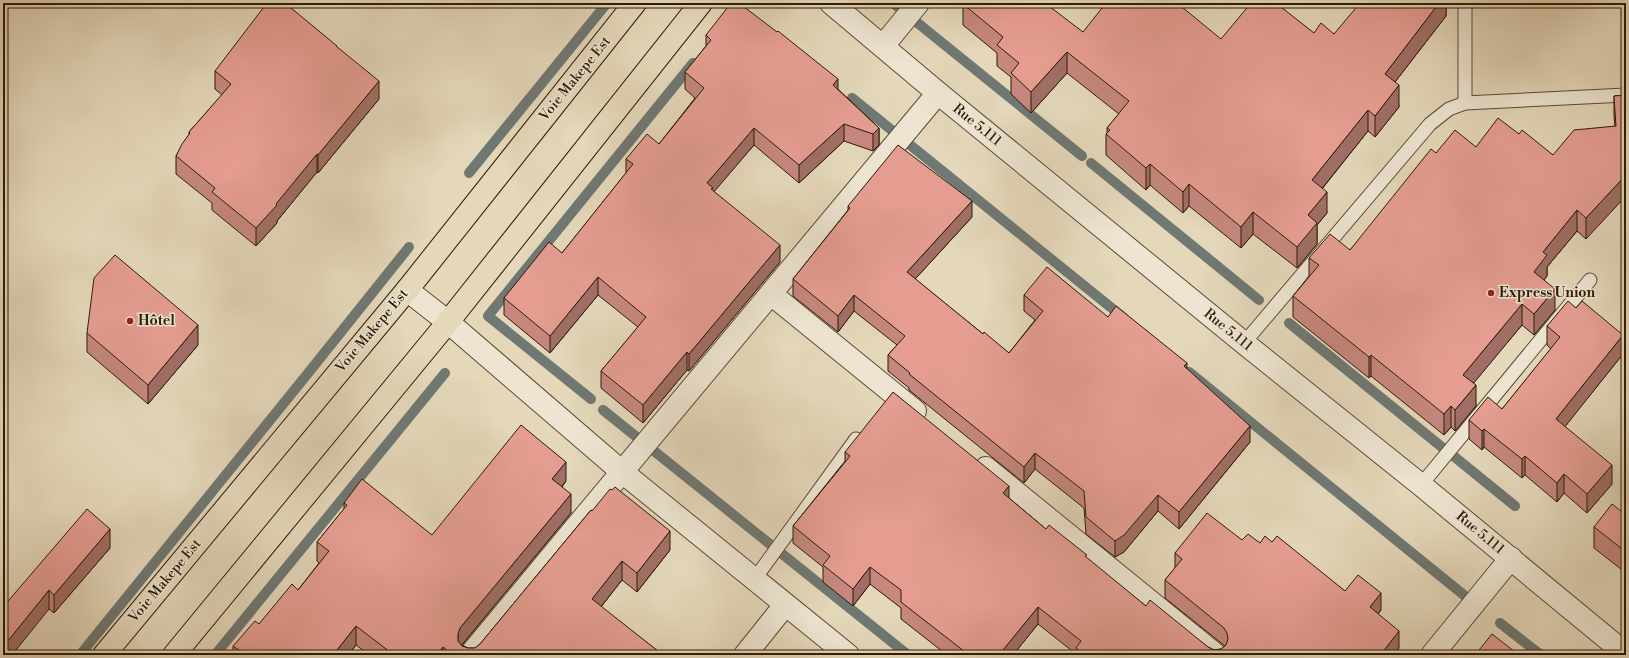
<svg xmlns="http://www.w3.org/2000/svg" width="1629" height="658" font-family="'Libre Bodoni',serif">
<rect width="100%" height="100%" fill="#e4d7ba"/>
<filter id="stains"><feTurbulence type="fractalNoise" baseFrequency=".005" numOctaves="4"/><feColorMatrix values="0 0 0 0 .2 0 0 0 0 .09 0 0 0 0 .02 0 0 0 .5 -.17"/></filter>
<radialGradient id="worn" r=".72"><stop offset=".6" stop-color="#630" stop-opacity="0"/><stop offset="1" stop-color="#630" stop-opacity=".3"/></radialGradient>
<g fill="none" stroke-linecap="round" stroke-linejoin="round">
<g stroke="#6f7873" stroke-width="10">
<path d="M893 3 1082 156"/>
<path d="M852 98 1124 318"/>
<path d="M1091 163 1259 300"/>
<path d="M469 173 607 3"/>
<path d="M1289 323 1443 448"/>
<path d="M1189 372 1470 600"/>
<path d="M591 399 488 316 693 63"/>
<path d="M603 410 908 655"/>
<path d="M1451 454 1515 506"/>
<path d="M1500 623 1541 655"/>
<path d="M80 655 309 372 409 247"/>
<path d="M215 655 445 373"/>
</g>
<g stroke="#5b4a34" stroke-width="15">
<g id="lane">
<path d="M1465 103V3"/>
<path d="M1244 343 1430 124 1449 109 1465 103 1626 95"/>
<path d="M1421 485 1590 280"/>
<path d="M754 580 856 439"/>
</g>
</g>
<g stroke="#5b4a34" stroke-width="24">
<g id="street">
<path d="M831 3 938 93 1244 343 1421 485 1626 654"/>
<path d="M883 46 918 3"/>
<path d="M407 290 448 322 621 471 848 655"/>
<path d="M771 294 915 411"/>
<path d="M986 468 1216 655"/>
<path d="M470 655C625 467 782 281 938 93"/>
<path d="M745 655 785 605"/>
<path d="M1432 655 1511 558"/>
</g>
</g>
<g stroke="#2d1b07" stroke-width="24">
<g id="primary">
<path d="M104 655 407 290 635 3"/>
<path d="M174 655 448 322 701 3"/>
</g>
</g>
<use href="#lane" stroke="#ede5d2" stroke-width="13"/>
<use href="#street" stroke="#ede5d2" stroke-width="22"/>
<use href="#primary" stroke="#e4d7ba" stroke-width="22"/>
</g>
<g fill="#c5877e" stroke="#2d1b07">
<path d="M1446 3V16L1395 82 1399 107 1375 137 1368 131 1322 189 1327 213 1317 225V244L1297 268 1253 234 1241 248 1189 206 1183 213 1150 185 1146 190 1106 155V134L1107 133V128L1119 114 1067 73 1031 113 1011 94V77L997 66V53L963 25V4L1083 32 1221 39 1314 33 1334 34Z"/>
<path d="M1624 3H1626V16Z"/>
<path d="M706 35 838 89 879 128V145L873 151 844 141 799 183 754 145 714 191 780 262 689 371 687 370 643 423 601 388V371L638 327 598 295 550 353 504 315V298L562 253 626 173V159L659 144 695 98 685 89V72L706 46Z"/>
<path d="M337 48 379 99 318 173 317 172 277 221V223L256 246 212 210V203L176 174V156L189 135V132L222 95 215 89V71Z"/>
<path d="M1626 95 1586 239 1577 231 1547 267V276L1544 280 1555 310 1534 335 1522 325 1473 383 1476 406 1455 431 1451 427 1444 435 1371 376 1369 378 1293 317V296L1309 276V258L1350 250 1436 153 1476 147 1519 134 1553 155 1615 127 1614 116V96Z"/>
<path d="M848 206 972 217 915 279 983 334 1009 353 1035 320 1024 311V295L1108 317 1187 369 1250 442 1179 529 1158 511 1124 552 1115 557 1086 534 1084 508 1035 469 1024 483 909 390V388L888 371V355L897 345 854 311 838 332 793 296V279L848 210Z"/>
<path d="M1547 326 1623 354 1565 426 1612 484 1587 513 1564 493 1557 502 1525 475 1522 478 1484 447 1482 450 1469 439V420L1502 409 1551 349 1547 345Z"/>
<path d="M87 333 198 345 148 404 87 352Z"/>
<path d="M845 452 1009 498 1046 529 1087 559 1146 606 1208 647 1214 650 1221 649 1225 646 1165 598V580L1175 568V553L1242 540 1260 543 1272 542 1345 591 1381 610 1378 614 1399 648 1394 655H1076V654L1038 624 1013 655H947L901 619V608L870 584 853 606 823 582V567L793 543V526L845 461Z"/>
<path d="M566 481 562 487 571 513 462 645 468 648H475L480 644 591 510 670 550 637 592 622 580 601 607 663 655H369L356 645 348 655H233V646L259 624 298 590 319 563 317 561V542L344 509V503L432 535Z"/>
<path d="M1626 515V573L1594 548V527Z"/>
<path d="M110 548 54 613 49 609 3 607Z"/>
</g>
<g fill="#a06e66" stroke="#2d1b07">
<path d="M1439 3H1446V16L1385 95V74Z"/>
<path d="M1067 52V73L1031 113V92Z"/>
<path d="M838 79V96L833 85Z"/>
<path d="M379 81V99L318 173V155Z"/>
<path d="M1399 85V107L1375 137V116Z"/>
<path d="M1368 110V131L1312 201V180Z"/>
<path d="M844 124V141L799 183V165Z"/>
<path d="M754 128V145L713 193 707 183Z"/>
<path d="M879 128V145L873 151V134Z"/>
<path d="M317 154V172L277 221V223L256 246V228Z"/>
<path d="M1150 164V185L1146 190V168Z"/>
<path d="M1626 175V196L1586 239V218Z"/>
<path d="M1189 184V206L1183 213V192Z"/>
<path d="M1327 192V213L1317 225V244L1297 268V247L1308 215Z"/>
<path d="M972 201V217L907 288V272Z"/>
<path d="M1577 210V231L1547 267V276L1534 292V272L1543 252Z"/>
<path d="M1253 212V234L1241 248V227Z"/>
<path d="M780 245V262L689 371V354Z"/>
<path d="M598 277V295L550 353V336Z"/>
<path d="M1555 289V310L1534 335V314Z"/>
<path d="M854 295V311L838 332V316Z"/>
<path d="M1522 304V325L1463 396V375Z"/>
<path d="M198 325V345L148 404V385Z"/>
<path d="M1623 335V354L1556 438V419Z"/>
<path d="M687 352V370L643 423V405Z"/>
<path d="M1371 355V376L1369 378V357Z"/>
<path d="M1187 363V379L1184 366Z"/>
<path d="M1476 385V406L1455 431V410Z"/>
<path d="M1451 406V427L1444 435V414Z"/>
<path d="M1250 426V442L1179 529V512Z"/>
<path d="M1484 429V447L1482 450V431Z"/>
<path d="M1035 453V469L1024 483V467Z"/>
<path d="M1525 456V475L1522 478V459Z"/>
<path d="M566 462V481L552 498V479Z"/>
<path d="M1612 465V484L1587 513V494Z"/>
<path d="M1564 474V493L1557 502V483Z"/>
<path d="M1009 486V503L1003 493Z"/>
<path d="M571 494V513L460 647 458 653V634L460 628Z"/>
<path d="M1158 495V511L1124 552 1115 557V541Z"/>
<path d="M110 529V548L54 613V595Z"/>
<path d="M670 531V550L637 592V573Z"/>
<path d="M622 561V580L592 618V599Z"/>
<path d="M870 567V584L853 606V589Z"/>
<path d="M49 590V609L12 655H3V647Z"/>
<path d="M1381 593V610L1370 624V607Z"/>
<path d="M1038 607V624L1013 655H999Z"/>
<path d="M356 626V645L348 655H333Z"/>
<path d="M1399 631V648L1394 655H1382V653Z"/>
<path d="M443 647V655H437Z"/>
</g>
<g fill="#e59d92" stroke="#2d1b07">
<path d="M267 3H285L337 46H336L379 81 318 155 317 154 276 204 277 205 256 228 212 192 215 188 176 156 182 144 190 133 189 132 231 84 215 71Z"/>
<path d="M731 3H739L777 32 778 31 838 79 833 85 879 128 873 134 844 124 799 165 754 128 707 183 713 188 711 189 780 245 689 354 687 352 643 405 601 371 646 317 598 277 550 336 504 298 549 242 562 253 633 164 626 159 647 134 659 144 704 88 685 72 711 40 706 35Z"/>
<path d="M964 3H1045L1083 32 1106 3H1177L1221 39 1251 3H1276L1314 33 1321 23 1334 34 1360 3H1439L1385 74 1399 85 1375 116 1368 110 1312 180 1327 192 1308 215 1317 223 1297 247 1253 212 1241 227 1189 184 1183 192 1150 164 1146 168 1106 134 1110 130 1107 128 1129 101 1067 52 1031 92 1011 73 1019 63 997 45 1003 37 963 4Z"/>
<path d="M1626 95V175L1586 218 1577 210 1543 252 1547 255 1534 272 1555 289 1534 314 1522 304 1463 375 1476 385 1455 410 1451 406 1444 414 1371 355 1369 357 1293 296 1319 265 1309 258 1330 234 1350 250 1431 149 1436 153 1455 130 1476 147 1498 118 1519 134 1522 130 1553 155 1574 130 1616 126 1614 96Z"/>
<path d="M898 145 972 201 907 272 983 334 984 332 1009 353 1043 311 1024 295 1047 267 1108 317 1116 306 1187 363 1184 366 1250 426 1179 512 1158 495 1124 535 1115 541 1086 517 1084 491 1035 453 1024 467 909 374 910 373 888 355 905 336 854 295 838 316 793 279 850 208 848 206Z"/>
<path d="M115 255 198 325 148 385 87 333 94 278Z"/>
<path d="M1568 301 1576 308 1582 301 1623 335 1556 419 1612 465 1587 494 1564 474 1557 483 1525 456 1522 459 1484 429 1482 431 1469 420 1488 397 1502 409 1560 337 1547 326Z"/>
<path d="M893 392 1009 486 1003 493 1046 529 1049 525 1087 555 1085 556 1146 606 1150 600 1208 647 1214 650 1221 649 1226 645 1228 639 1227 633 1224 628 1165 580 1182 559 1175 553 1207 513 1242 540 1248 534 1260 543 1265 536 1272 542 1277 536 1345 591 1358 575 1381 593 1370 607 1399 631 1382 653 1380 652 1377 655H1085L1076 648 1081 641 1038 607 999 655H969L901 602V590L870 567 853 589 823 565 830 556 793 526 850 456 845 452Z"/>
<path d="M521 425 566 462 552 479 571 494 460 628 458 634V641L462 646 468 648H475L480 644 591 510 592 511 610 489 612 490 615 487 670 531 637 573 622 561 592 599 663 655H453L443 647 437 655H394L356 626 333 655H236L240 651 233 646 255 621 259 624 292 584 298 590 329 551 317 542 347 505 344 503 362 479 432 535Z"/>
<path d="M1612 504 1626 515V552L1594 527Z"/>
<path d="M87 509 110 529 54 595 49 590 3 647V607Z"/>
<path d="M1492 634 1519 655H1475Z"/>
</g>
<g fill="#8f2418" stroke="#ede5d2" stroke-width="1.5">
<circle cx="1491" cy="293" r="4"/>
<circle cx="130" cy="321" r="4"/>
</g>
<g text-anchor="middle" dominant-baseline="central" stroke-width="3" stroke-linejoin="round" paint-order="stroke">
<g font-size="14" fill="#2d1b07" stroke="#ede5d2">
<text transform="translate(575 79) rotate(-51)">Voie Makepe Est</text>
<text transform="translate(977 125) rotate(39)">Rue 5.111</text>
<text transform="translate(1228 330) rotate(39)">Rue 5.111</text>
<text transform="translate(372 331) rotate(-50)">Voie Makepe Est</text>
<text transform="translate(1480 533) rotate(40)">Rue 5.111</text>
<text transform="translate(165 581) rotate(-50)">Voie Makepe Est</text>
</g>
<g font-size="14" font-weight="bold" fill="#2d1b07" stroke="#ede5d2" text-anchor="start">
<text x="1499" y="293">Express Union</text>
<text x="138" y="321">Hôtel</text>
</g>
</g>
<rect width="1629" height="658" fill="none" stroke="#e4d7ba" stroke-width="16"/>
<rect x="4" y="4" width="1621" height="650" fill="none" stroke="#2d1b07" stroke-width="2"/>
<rect x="8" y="8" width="1613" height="642" fill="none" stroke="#2d1b07"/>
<rect width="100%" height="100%" filter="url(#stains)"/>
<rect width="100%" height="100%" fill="url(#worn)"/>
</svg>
